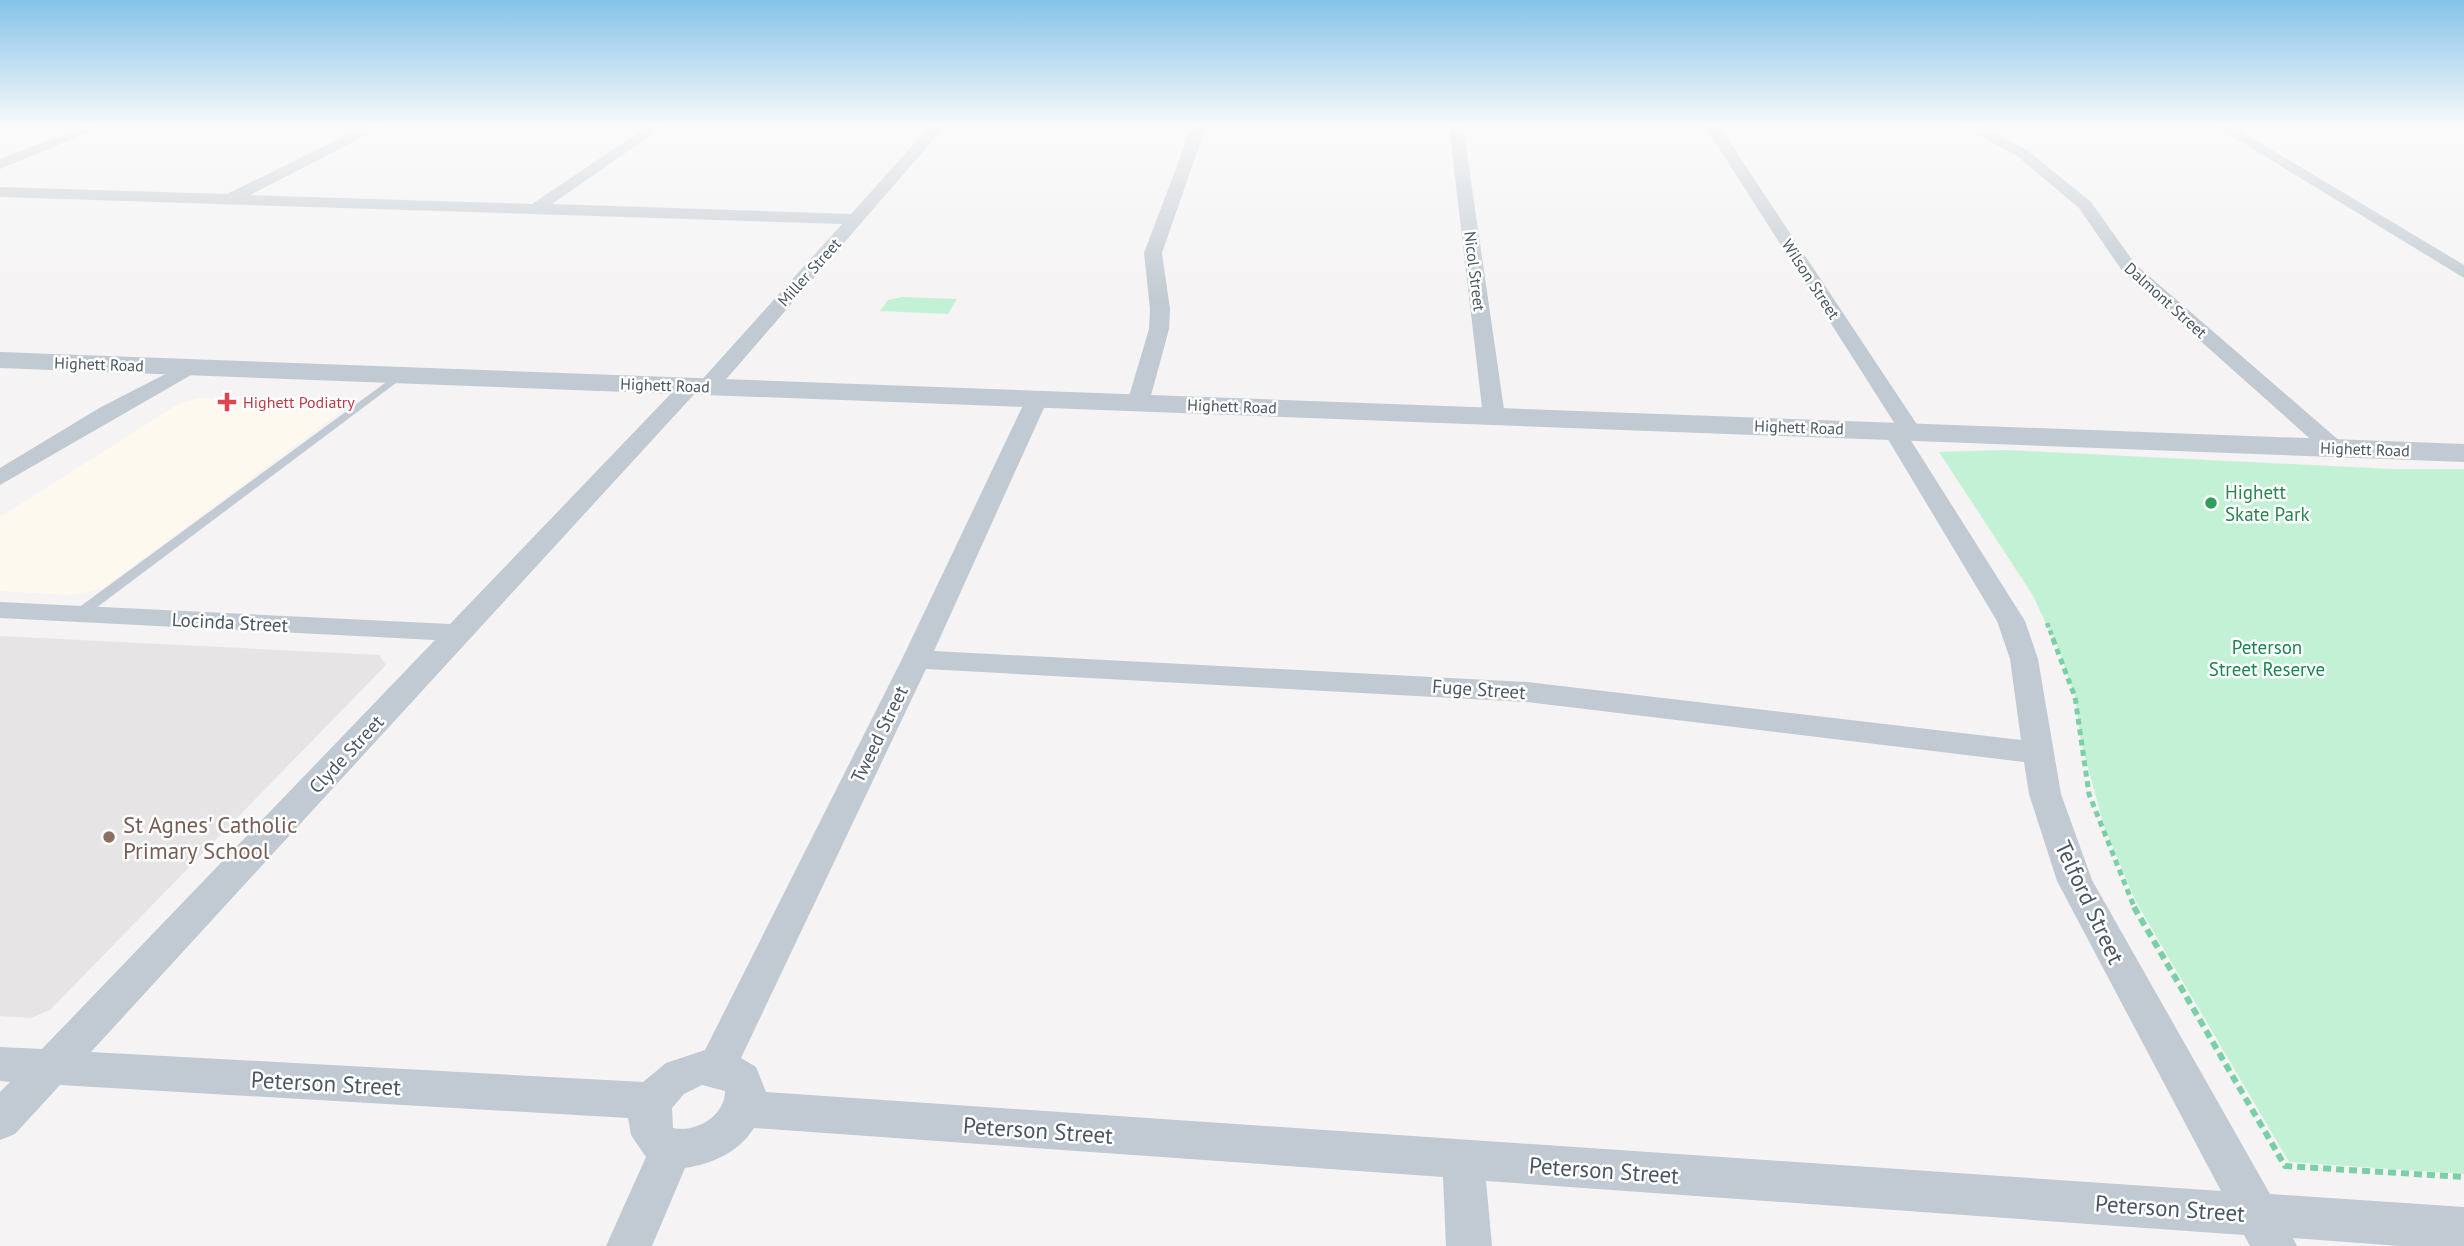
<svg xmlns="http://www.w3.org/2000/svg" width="2464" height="1246" font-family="'PT Sans',sans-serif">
<rect width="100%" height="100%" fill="#f5f3f3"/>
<path fill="#fdf9ef" d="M200 398 351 404 102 589 71 595 0 591V517L180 403Z"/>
<path fill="#e6e4e5" d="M0 636 379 655 386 665 50 1010 31 1018 0 1016Z"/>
<g fill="#c3f1d5">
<path d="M902 297 957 299 948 314 880 311 888 300Z"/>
<path d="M2006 450 2391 469H2464V1174L2289 1162 2136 902 2104 826 2081 742 2075 697 2058 648 2032 594 1939 452Z"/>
</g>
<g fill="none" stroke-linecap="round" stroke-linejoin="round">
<path stroke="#7ad0a6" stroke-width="4.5" stroke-dasharray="4.5 3.5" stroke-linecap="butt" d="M2047 623 2054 641"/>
<path stroke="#7ad0a6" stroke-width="5" stroke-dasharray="6 4.5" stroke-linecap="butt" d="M2053 639 2075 697 2089 794 2135 909"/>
<path stroke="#7ad0a6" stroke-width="6" stroke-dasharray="8 5" stroke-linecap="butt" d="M2134 907 2285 1166 2464 1177"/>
<path fill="#c1cad2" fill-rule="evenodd" d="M400 372 405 375 404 377 84 617H74L72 614 74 611Z"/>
<g fill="#c1cad2" fill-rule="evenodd">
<path d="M85 126H104L0 169V159Z"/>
<path d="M366 126H384L250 195 532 204 648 126H664L552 204 851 214 930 126H945L716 391 708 392 699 389 91 1052 643 1082 666 1063 705 1050 902 659 1026 399 1037 392 1048 399 934 651 1527 682 2021 740 2010 659 1997 621 1883 431 1886 426 1895 424 1705 126H1719L1922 432 1919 437 1910 439 2025 621 2038 659 2061 794 2092 880 2270 1194 2464 1207V1246H2400L2293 1238 2297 1246H2250L2244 1235 1486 1181 1492 1246H1446L1443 1177 754 1128C739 1152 712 1164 685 1168L652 1246H606L646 1157 631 1135 628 1118 60 1085 15 1134 0 1140V1092L10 1082 0 1081V1047L42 1049 435 640 0 618V602L450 624 683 381 691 380 699 383 842 224 0 197V187L227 194ZM926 669 1527 702 2024 762 2029 794 2057 881 2221 1191 766 1092 756 1067 741 1058ZM702 1085 725 1091C725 1116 696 1133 673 1128L672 1108 684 1094Z"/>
<path d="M1192 126H1206L1162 253 1170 309 1169 329 1149 403 1138 410 1127 403 1149 329 1150 309 1144 253Z"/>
<path d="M1449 126H1463L1505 416 1494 423 1483 416Z"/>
<path d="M1962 126H1980L2027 150 2091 202 2135 264 2342 443 2346 448 2342 453H2326L2123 272 2079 208 2017 156Z"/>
<path d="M2215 126H2232L2464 265V278Z"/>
<path d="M191 361 201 367 198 371 0 485V468L101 407Z"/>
</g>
<path fill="#c1cad2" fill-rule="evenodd" d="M0 352 2464 444V462L0 368Z"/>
</g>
<linearGradient id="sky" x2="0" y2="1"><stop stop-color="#85c3ea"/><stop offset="0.42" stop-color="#fafafa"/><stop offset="1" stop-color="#fafafa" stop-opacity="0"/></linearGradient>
<rect width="2464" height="300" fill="url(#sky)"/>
<path fill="#e0444e" stroke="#fff" stroke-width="2.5" d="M223.5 391.5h7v7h7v7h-7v7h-7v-7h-7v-7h7z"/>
<circle fill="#2e9e5b" stroke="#fff" stroke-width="2.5" cx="2211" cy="503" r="7"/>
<circle fill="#8d6e63" stroke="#fff" stroke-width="2.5" cx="109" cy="837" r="7"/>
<g text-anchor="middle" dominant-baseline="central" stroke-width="5" stroke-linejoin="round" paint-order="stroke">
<g font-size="16" fill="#4a5661" stroke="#fff">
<text transform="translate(1475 271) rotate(83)">Nicol Street</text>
<text transform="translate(809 272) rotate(-48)">Miller Street</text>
<text transform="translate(1811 279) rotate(57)">Wilson Street</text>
<text transform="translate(2166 300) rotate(42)">Dalmont Street</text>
<text transform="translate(99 364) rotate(2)">Highett Road</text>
<text transform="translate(665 385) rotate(2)">Highett Road</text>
<text transform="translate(1232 406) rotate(2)">Highett Road</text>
<text transform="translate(1799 427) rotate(2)">Highett Road</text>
<text transform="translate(2365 449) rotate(2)">Highett Road</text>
</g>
<g font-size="16" fill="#be3a42" stroke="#fff" text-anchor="start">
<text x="243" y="402">Highett Podiatry</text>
</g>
<g font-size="19" fill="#27864d" stroke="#fff" text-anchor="start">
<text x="2225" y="492">Highett<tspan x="2225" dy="22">Skate Park</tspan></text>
</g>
<g font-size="19" fill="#4a5661" stroke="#fff">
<text transform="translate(230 622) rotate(3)">Locinda Street</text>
<text transform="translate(1479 689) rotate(4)">Fuge Street</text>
<text transform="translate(879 734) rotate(-64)">Tweed Street</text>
<text transform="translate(346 754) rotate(-47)">Clyde Street</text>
</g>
<g font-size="19" fill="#17864f" stroke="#fff">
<text x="2267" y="647">Peterson<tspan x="2267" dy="22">Street Reserve</tspan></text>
</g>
<g font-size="23" fill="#785e54" stroke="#fff" text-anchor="start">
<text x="123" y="824">St Agnes' Catholic<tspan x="123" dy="26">Primary School</tspan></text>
</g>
<g font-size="23" fill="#4a5661" stroke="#fff">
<text transform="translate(2090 902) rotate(65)">Telford Street</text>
<text transform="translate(326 1083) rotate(3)">Peterson Street</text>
<text transform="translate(1038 1130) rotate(4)">Peterson Street</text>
<text transform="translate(1604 1170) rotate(4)">Peterson Street</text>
<text transform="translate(2170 1208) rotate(4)">Peterson Street</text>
</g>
</g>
</svg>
